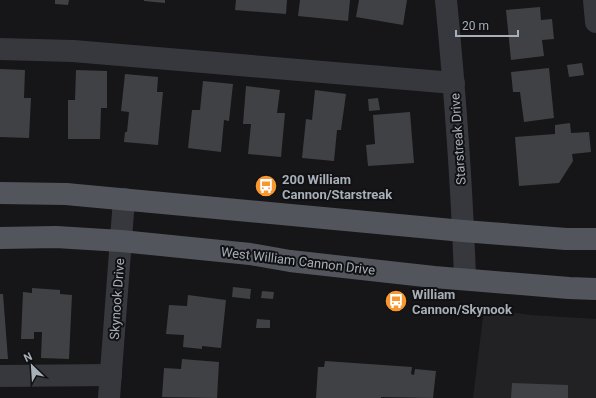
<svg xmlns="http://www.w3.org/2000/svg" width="596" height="398" font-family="Roboto,sans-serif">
<rect width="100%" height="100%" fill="#161618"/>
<path fill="#222225" d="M484 309 531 315 596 319V398H473Z"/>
<g fill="#404145">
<path d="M55 0H69L68 5 55 4Z"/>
<path d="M144 0H165V3L144 1Z"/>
<path d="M236 0H287L286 14 235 10Z"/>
<path d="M300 0H350L348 21 298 16Z"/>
<path d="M359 0H407L403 25 356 17Z"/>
<path d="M540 7 541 20 552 19 554 39 542 40 544 56 511 60 506 10Z"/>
<path d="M582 63 584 75 569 77 567 65Z"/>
<path d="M549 68 554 118 524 122 520 92H513L511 72Z"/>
<path d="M0 69 25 70 24 98H31L29 138 0 137Z"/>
<path d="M76 70 107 71V108H101L100 139H68V100H75Z"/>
<path d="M125 74 158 77 157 92H163L158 145 124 142 125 132H127L129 112 121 111Z"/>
<path d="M203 81 233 84 229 121 224 120 221 152 188 148 192 110H200Z"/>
<path d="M246 86 280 90 277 113H285L281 157 248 154 251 124H243Z"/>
<path d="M315 90 346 94 341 130H337L334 161 302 158 306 119 312 120Z"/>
<path d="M378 98 380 110 369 111 368 99Z"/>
<path d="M410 112 414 163 368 166 366 145 375 144 373 115Z"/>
<path d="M570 123 571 133 589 132 591 152 572 154 573 161 559 183 519 186 515 137 555 134V125Z"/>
<path d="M233 287 251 289 250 299 232 297Z"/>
<path d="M32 288 60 290V294L72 295 69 359 41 358 42 332H34V339H21L23 292 32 293Z"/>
<path d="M262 291 274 292 273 299 261 298Z"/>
<path d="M0 294H3L8 359H0Z"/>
<path d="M188 295 226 300 221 348 202 346V349L183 347 184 335 166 334 169 305 187 306Z"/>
<path d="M257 319 270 320V328H256Z"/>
<path d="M182 359 219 362 217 398 162 397 164 368 181 369Z"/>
<path d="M325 361 412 367 411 374 414 375 415 369 436 371 433 398 381 397V398H316L318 367H324Z"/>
<path d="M512 383 568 385V398H511Z"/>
</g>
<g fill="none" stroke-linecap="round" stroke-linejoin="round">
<g stroke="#37383d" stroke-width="22">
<path d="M446 0C455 93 462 186 465 279"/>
<path d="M594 0 596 22"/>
<path d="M0 49 73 51 454 83"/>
<path d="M0 376 111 375"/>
<path d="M109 398 124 199"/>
</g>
<g stroke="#52565c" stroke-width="22">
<path d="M0 193 66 194 463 231 566 239H596"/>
<path d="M0 238 56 237 121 241 250 254 290 261 434 277 569 288 596 289"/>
</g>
</g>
<defs>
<g id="bus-disc" transform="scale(1.15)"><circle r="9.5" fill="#f8972e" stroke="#111113"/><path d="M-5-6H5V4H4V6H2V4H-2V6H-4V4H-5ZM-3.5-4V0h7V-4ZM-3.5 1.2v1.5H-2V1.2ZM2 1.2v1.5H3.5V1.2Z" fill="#fff"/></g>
</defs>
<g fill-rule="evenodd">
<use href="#bus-disc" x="266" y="186"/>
<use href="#bus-disc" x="396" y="301"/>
</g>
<g text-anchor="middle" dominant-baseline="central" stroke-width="4" stroke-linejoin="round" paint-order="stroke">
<g font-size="13" fill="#a7afb8" stroke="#111113">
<text transform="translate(458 139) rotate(-94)">Starstreak Drive</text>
<text transform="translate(298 261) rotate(7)">West William Cannon Drive</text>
<text transform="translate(117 299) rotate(-86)">Skynook Drive</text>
</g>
<g font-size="13" font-weight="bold" fill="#a7afb8" stroke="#111113" text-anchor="start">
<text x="282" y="179">200 William<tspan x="282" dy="15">Cannon/Starstreak</tspan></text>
<text x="412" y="294">William<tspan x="412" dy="15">Cannon/Skynook</tspan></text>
</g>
</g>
<g transform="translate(32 366) rotate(335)" stroke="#111113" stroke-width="3" paint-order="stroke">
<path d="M0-3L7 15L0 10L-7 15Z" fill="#a7afb8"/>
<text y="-6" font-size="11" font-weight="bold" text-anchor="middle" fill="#a7afb8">N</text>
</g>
<path d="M456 30v6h62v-6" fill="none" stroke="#a7afb8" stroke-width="2"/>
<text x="462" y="30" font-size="12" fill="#a7afb8" stroke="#111113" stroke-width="3" paint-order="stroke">20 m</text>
</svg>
